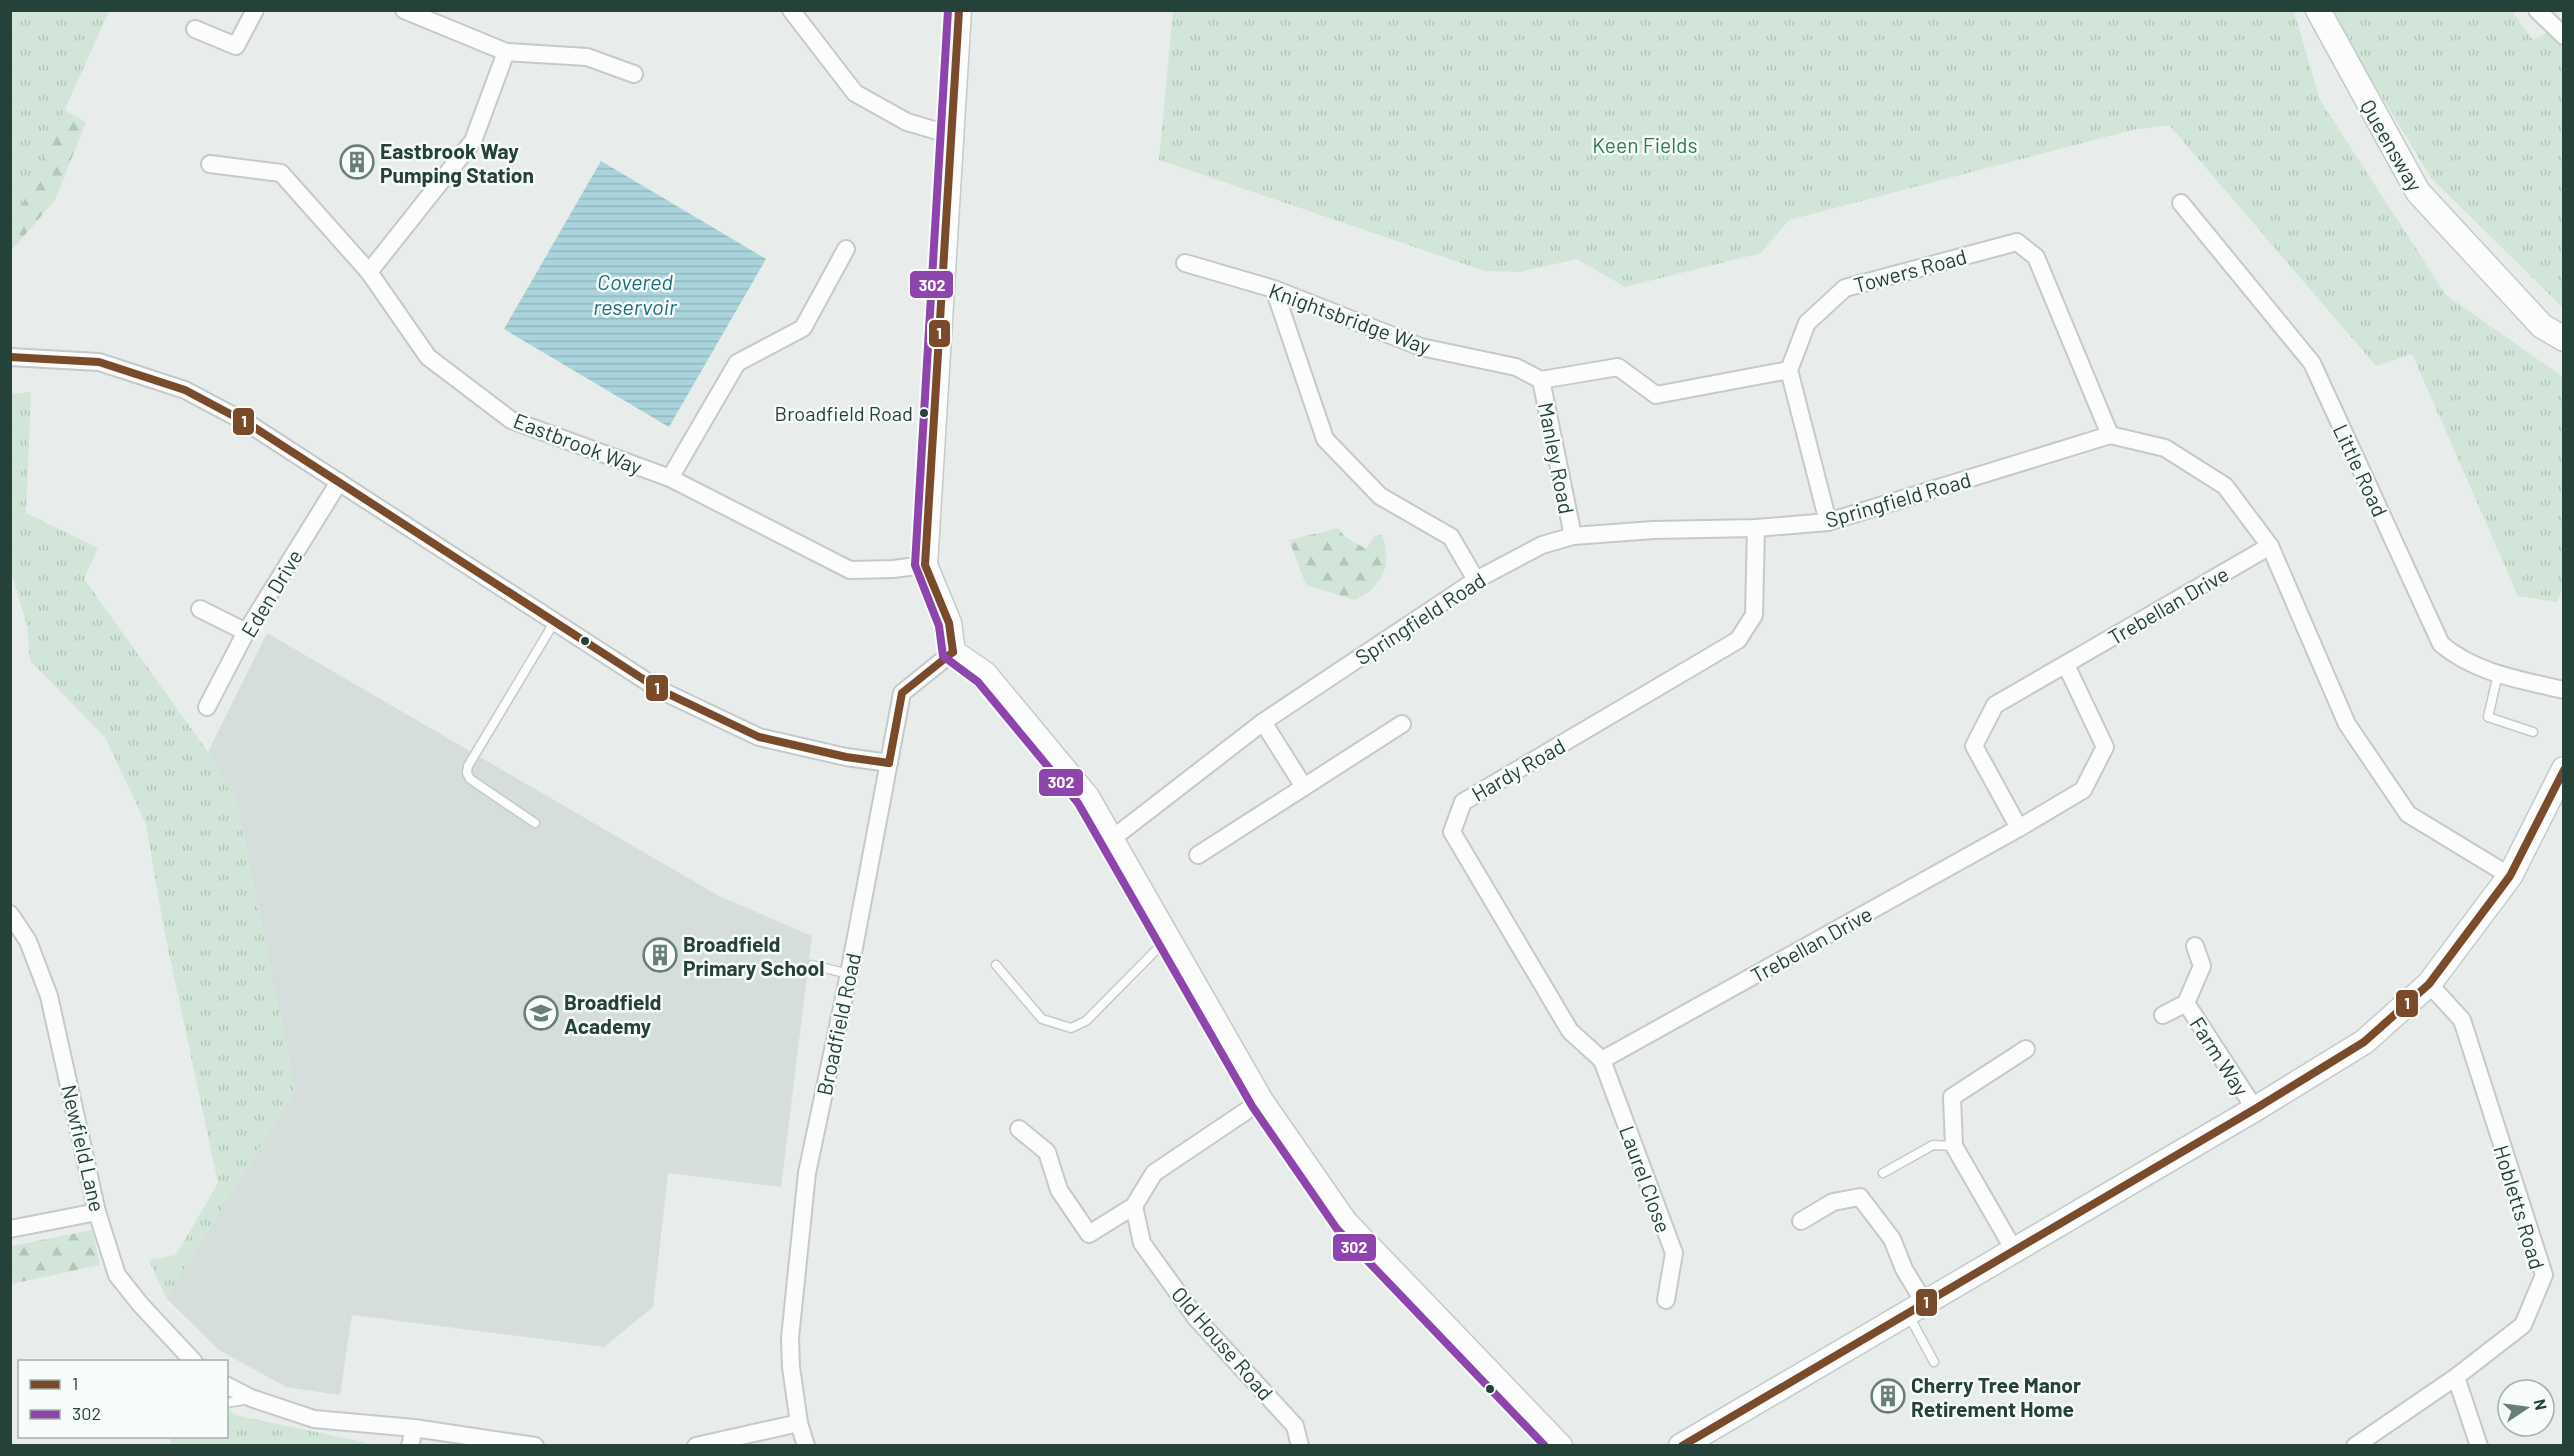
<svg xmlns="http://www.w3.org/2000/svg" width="2574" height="1456" font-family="Barlow,sans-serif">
<defs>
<pattern id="forest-firs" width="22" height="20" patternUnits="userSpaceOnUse" patternTransform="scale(1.5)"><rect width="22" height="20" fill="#d1e6d8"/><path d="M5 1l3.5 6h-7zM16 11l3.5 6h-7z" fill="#b3c6ba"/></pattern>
<pattern id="park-tufts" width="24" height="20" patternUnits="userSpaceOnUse" patternTransform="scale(1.5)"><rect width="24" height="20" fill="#d1e6d8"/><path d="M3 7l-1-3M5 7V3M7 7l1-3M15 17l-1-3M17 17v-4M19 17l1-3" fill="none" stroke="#b3c6ba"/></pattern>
<pattern id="water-rules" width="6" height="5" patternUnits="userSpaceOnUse" patternTransform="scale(1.5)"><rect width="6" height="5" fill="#a9d4db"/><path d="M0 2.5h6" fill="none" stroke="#91b7bd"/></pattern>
</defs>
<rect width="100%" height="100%" fill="#e8edeb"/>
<path fill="#d6dedb" d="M267 633 719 896 812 936 781 1187 668 1173 653 1307 604 1347 352 1315 340 1395 286 1387 219 1350 166 1298 295 1090 237 804 208 752Z"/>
<g fill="url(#forest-firs)">
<path d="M11 80 86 122 55 200 11 251Z"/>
<path d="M1339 528 1344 536 1366 549 1374 536 1382 535C1393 564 1383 587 1355 600L1306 585 1289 540Z"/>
<path d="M92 1230 100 1265 11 1284V1246Z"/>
</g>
<g fill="url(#park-tufts)">
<path d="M10 11H109L11 230H10Z"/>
<path d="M1173 11H2294L2320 100 2446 295 2563 377V587L2557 602 2518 596 2412 354 2376 366 2169 125 2132 130 1789 220 1761 253 1625 287 1577 259 1520 272 1485 271 1159 160Z"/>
<path d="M2330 11H2512L2533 40 2563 24V308L2431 178Z"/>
<path d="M31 392 26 513 98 548 84 579 208 752 237 804 295 1090 166 1298 149 1260 176 1255 218 1183 164 930 146 824 105 737 30 661 27 626 11 571 10 394Z"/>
<path d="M227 1407 235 1415 368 1443 354 1446 172 1445 169 1437 226 1436Z"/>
</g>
<path fill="url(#water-rules)" d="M601 161 766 259 669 427 504 329Z"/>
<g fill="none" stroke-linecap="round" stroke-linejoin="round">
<g stroke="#c5cac8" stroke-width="11">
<g id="lane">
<path d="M2498 674 2488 717 2533 732"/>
<path d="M535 823 470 779 467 773 468 766 555 621"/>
<path d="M812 965 849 974"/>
<path d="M996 965 1042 1019 1071 1028 1086 1021 1166 940"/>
<path d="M1883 1173 1933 1145 1954 1146"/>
<path d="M1908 1314 1934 1362"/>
<path d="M226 1403 250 1399"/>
</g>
</g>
<g stroke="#c5cac8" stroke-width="20">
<g id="street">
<path d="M404 10 506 52 587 57 634 74"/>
<path d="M791 10 855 93 907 122 951 135"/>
<path d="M2537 10 2564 36"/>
<path d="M195 29 236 46 255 10"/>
<path d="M210 164 281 173 369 272 428 357 511 420 670 478 850 570 893 569 925 565"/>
<path d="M2181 203 2312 363 2441 644C2475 673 2521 680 2564 690"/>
<path d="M1185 263 1274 289 1421 347 1516 367 1541 380 1618 367 1656 395 1789 370"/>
<path d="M369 272 473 141 506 52"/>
<path d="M1274 289 1325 439 1380 496 1451 537 1476 580"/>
<path d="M10 357 99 362 185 390 249 424 660 690 759 737 846 757 889 763"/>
<path d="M1541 380 1573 536"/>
<path d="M670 478 737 363 803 328 846 249"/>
<path d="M1828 522 1789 370 1807 323 1845 288 2017 242 2036 257 2110 435"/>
<path d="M200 609 246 632"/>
<path d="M207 707 246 632 339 482"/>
<path d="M1263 722 1304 787"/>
<path d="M2019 828 1974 746 1995 705 2270 546"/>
<path d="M1113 838 1263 722 1476 580 1542 545 1573 536 1653 530 1756 528 1828 522 2110 435 2165 448 2225 486 2270 546 2347 724 2408 814 2510 876"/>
<path d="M1198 855 1402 724"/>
<path d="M10 914 28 941 49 996 97 1212 117 1275 140 1304 194 1362"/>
<path d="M2429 984 2462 1020 2544 1275 2523 1325 2456 1377 2479 1446"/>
<path d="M2186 1003 2255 1109"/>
<path d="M2163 1015 2186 1003 2202 966 2195 946"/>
<path d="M1602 1060 2019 828 2083 790 2105 747 2066 665"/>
<path d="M1019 1129 1047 1152 1059 1190 1089 1234 1134 1206 1154 1173 1261 1101"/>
<path d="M1134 1206 1142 1243 1196 1318 1295 1426 1300 1446"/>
<path d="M1801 1221 1833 1202 1860 1197 1892 1239 1904 1269 1925 1304"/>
<path d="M10 1229 97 1212"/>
<path d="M2014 1250 1954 1146 1952 1097 2026 1049"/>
<path d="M1666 1300 1674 1253 1602 1060 1570 1031 1452 832 1463 802 1738 640 1754 615 1756 528"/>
<path d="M226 1385 251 1398 314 1419 414 1428 535 1446"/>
<path d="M410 1446 414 1428"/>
<path d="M696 1446 799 1423"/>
<path d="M806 1446 799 1423 791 1367 790 1338 807 1173 849 974 902 693 953 652"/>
<path d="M2355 1446 2456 1377"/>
</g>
</g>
<g stroke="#c3cbc8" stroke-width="27">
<g id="secondary">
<path d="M959 10 925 565 949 623 953 652 985 674 1087 797 1261 1101 1345 1222 1560 1446"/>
<path d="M2318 10 2418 192 2542 326 2564 339"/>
<path d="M1681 1446 2255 1109 2364 1042 2429 984 2510 876 2564 769"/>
</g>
</g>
<use href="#lane" stroke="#fcfcfc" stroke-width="8"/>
<use href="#street" stroke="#fcfcfc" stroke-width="16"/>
<use href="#secondary" stroke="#fcfcfc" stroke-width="24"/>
<g stroke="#f7fbf9" stroke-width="12">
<g id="bus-1">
<path d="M10 357 99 362 185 390 249 424 660 690 759 737 846 757 889 763"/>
<path d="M953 652 949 623 925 565 959 10"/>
<path d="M889 763 902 693 953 652"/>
<path d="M1682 1446 2255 1109 2364 1042 2429 984 2510 876 2564 770"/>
</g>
</g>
<g stroke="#f7fbf9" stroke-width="12">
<path id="bus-2" d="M948 10 915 565 939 626 943 656 978 682 1078 803 1252 1106 1337 1229 1545 1446"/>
</g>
<use href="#bus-1" stroke="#7a4b2a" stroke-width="8"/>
<use href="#bus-2" stroke="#8e44ad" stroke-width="8"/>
</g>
<defs>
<g id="building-ring" transform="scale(1.725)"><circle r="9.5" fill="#f7fbf9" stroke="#697e78" stroke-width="1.5"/><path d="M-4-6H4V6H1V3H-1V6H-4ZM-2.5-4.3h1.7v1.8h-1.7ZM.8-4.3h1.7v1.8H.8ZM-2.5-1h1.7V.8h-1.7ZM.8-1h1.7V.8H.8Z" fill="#697e78"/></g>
<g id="school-ring" transform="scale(1.725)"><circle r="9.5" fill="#f7fbf9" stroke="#697e78" stroke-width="1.5"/><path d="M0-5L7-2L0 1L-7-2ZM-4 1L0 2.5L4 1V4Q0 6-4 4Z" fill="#697e78"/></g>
</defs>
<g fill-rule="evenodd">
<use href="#building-ring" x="357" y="162"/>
<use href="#building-ring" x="660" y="955"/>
<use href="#school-ring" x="541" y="1013"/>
<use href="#building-ring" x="1888" y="1396"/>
</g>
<g fill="#24423a" stroke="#f7fbf9" stroke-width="2">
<circle cx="924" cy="413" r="5"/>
<circle cx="585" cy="641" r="5"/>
<circle cx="1490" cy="1389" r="5"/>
</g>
<g text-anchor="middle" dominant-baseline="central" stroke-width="5" stroke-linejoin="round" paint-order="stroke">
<g font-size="20" fill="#24423a" stroke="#f7fbf9" text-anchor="end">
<text x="913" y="413">Broadfield Road</text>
</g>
<g font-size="21" fill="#2d7a4b" stroke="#f7fbf9">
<text x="1645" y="144">Keen Fields</text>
</g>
<g font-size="21" fill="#24423a" stroke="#f7fbf9">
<text transform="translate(2392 145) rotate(60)">Queensway</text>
<text transform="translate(1910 270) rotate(-15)">Towers Road</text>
<text transform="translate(1350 318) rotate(20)">Knightsbridge Way</text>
<text transform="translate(578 443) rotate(21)">Eastbrook Way</text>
<text transform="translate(1557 458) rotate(79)">Manley Road</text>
<text transform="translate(2361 470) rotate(65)">Little Road</text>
<text transform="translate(1898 499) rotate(-16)">Springfield Road</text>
<text transform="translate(271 593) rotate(-59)">Eden Drive</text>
<text transform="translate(2168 605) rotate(-30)">Trebellan Drive</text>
<text transform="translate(1420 618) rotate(-33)">Springfield Road</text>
<text transform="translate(1518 769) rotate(-30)">Hardy Road</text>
<text transform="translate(1811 944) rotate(-29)">Trebellan Drive</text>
<text transform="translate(838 1024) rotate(-78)">Broadfield Road</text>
<text transform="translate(2220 1056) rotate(57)">Farm Way</text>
<text transform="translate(84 1148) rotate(77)">Newfield Lane</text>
<text transform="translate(1646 1179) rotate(70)">Laurel Close</text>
<text transform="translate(2520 1207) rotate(73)">Hobletts Road</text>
<text transform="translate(1223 1343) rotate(49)">Old House Road</text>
</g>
<g font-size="21" font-weight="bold" fill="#24423a" stroke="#f7fbf9" text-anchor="start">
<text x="380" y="150">Eastbrook Way<tspan x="380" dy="24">Pumping Station</tspan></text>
<text x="683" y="943">Broadfield<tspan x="683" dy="24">Primary School</tspan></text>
<text x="564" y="1001">Broadfield<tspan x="564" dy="24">Academy</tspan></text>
<text x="1911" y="1384">Cherry Tree Manor<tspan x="1911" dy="24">Retirement Home</tspan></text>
</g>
<g font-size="22" font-style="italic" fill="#1c6f80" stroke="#f7fbf9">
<text x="635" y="281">Covered<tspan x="635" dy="25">reservoir</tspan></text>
</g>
</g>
<g stroke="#f7fbf9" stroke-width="2">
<rect x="909" y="270" width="45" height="29" rx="6" fill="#8e44ad"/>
<rect x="928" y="319" width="23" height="29" rx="6" fill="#7a4b2a"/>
<rect x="232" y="407" width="23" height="29" rx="6" fill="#7a4b2a"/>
<rect x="645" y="674" width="24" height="28" rx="6" fill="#7a4b2a"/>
<rect x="1038" y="768" width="46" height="29" rx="6" fill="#8e44ad"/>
<rect x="2395" y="989" width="24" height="29" rx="6" fill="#7a4b2a"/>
<rect x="1332" y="1233" width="45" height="29" rx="6" fill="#8e44ad"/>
<rect x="1915" y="1288" width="23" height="29" rx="6" fill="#7a4b2a"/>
</g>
<g font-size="16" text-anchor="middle" font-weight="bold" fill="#fff">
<text x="932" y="291">302</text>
<text x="939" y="339">1</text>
<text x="244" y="427">1</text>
<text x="657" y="694">1</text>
<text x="1061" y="788">302</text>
<text x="2407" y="1009">1</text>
<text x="1354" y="1253">302</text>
<text x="1926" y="1308">1</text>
</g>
<rect width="2574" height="1456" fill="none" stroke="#24423a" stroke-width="24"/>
<rect x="18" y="1360" width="210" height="78" fill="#f7fbf9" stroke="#a3b1ad" stroke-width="1.5"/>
<rect x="30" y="1380" width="30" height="9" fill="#7a4b2a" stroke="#a3b1ad" stroke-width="1.5"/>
<text x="72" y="1390" font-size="18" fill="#24423a">1</text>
<rect x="30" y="1410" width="30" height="9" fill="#8e44ad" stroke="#a3b1ad" stroke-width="1.5"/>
<text x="72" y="1420" font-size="18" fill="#24423a">302</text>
<g transform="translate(2526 1408) rotate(77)"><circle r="28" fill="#f7fbf9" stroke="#a3b1ad" stroke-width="1.5"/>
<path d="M0-4.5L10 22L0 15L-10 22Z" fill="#697e78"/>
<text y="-9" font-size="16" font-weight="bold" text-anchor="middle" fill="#24423a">N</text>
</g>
</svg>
